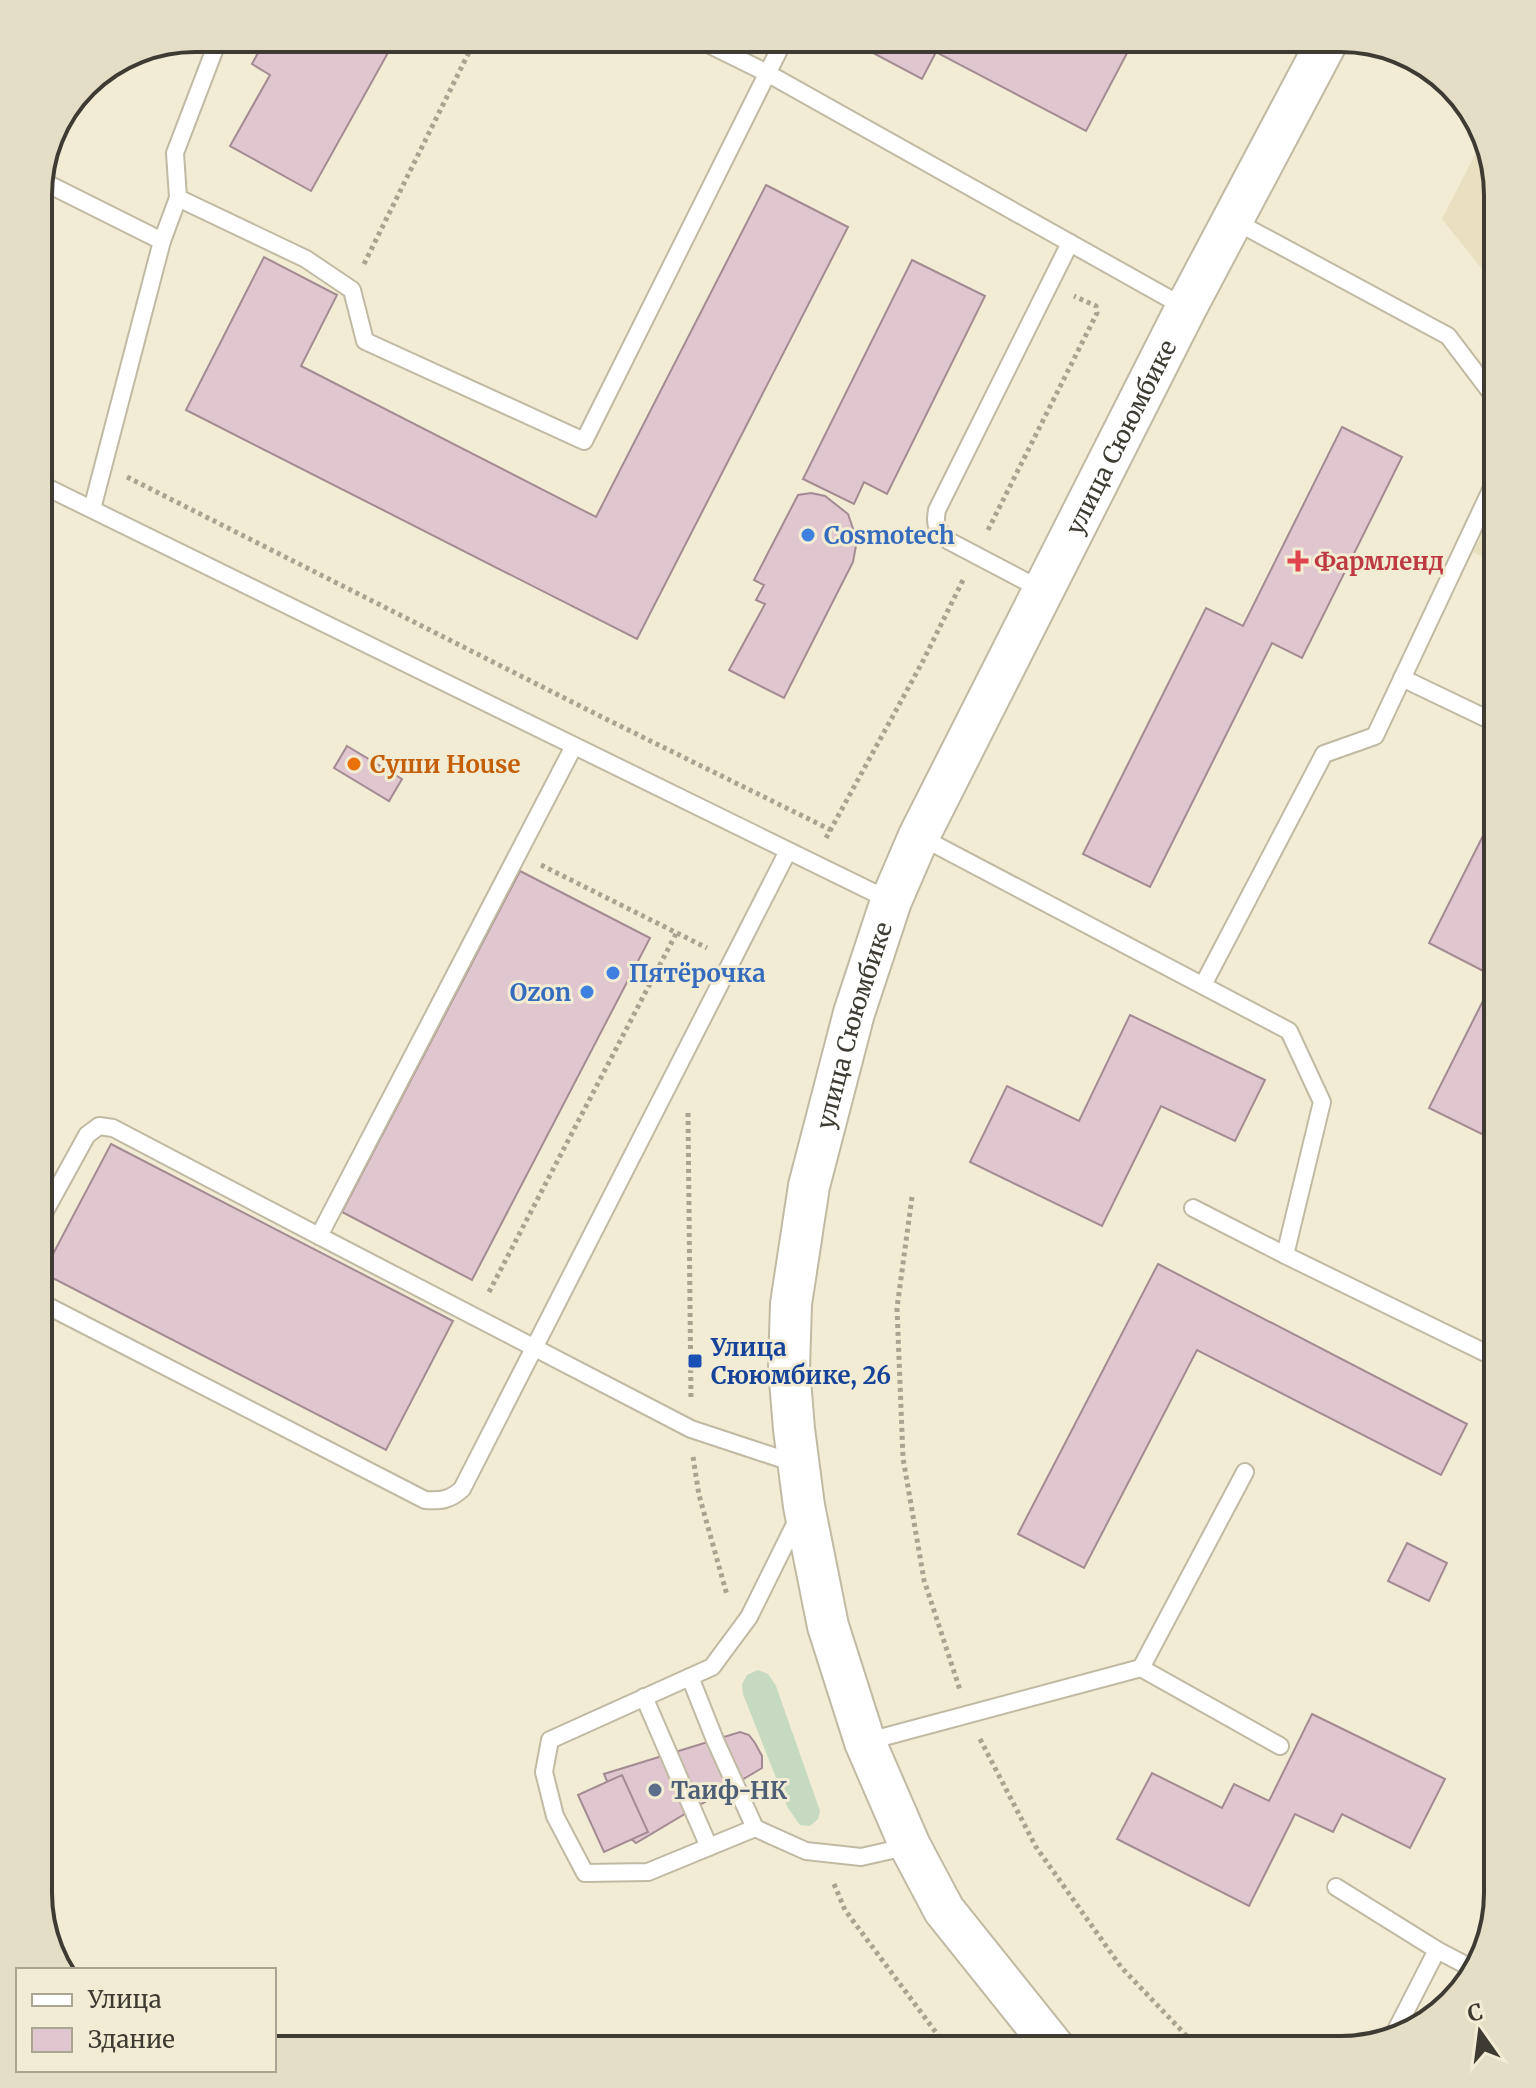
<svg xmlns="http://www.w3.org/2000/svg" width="1536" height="2088" font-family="Merriweather,serif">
<rect width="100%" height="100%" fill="#f2ecd4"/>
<g fill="#e8e0c1">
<path d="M1483 139 1498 195V289L1442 219Z"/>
<path d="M1498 504V565L1473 552Z"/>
</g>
<path fill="#c6d9c1" d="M758 1670 768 1674 776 1686 820 1811 818 1819 810 1826 800 1825 788 1808 743 1694 742 1684 747 1675Z"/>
<g fill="#e0c6ce" stroke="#a48b93" stroke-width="2">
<path d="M266 38H366L389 51 311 191 230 146 270 75 252 64Z"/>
<path d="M845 38H1135L1086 131 936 52 922 79Z"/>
<path d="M766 185 848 227 637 639 186 410 264 257 337 295 301 366 596 517Z"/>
<path d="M912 260 985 296 887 494 864 482 854 504 803 479Z"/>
<path d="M1342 427 1402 457 1302 658 1272 643 1150 887 1083 854 1206 608 1243 626Z"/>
<path d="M811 493 825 496 848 514 857 540 853 562 784 698 729 670 765 604 756 600 764 585 754 580 798 495Z"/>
<path d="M1498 530V564L1484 557Z"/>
<path d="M347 746 402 779 389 801 334 768Z"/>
<path d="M1498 806V1142L1429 1108 1495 977 1429 943Z"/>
<path d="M520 871 650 938 472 1280 342 1212Z"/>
<path d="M1130 1015 1265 1080 1235 1141 1161 1106 1102 1226 970 1162 1007 1086 1079 1121Z"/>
<path d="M111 1144 453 1321 386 1450 43 1273Z"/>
<path d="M1158 1264 1467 1424 1441 1475 1197 1350 1084 1568 1018 1534Z"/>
<path d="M1407 1543 1447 1563 1429 1601 1388 1581Z"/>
<path d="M1312 1714 1445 1779 1410 1848 1342 1814 1333 1832 1295 1814 1249 1906 1117 1839 1152 1773 1222 1808 1234 1784 1269 1801Z"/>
<path d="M740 1732 749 1735 755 1743 762 1756V1768L636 1843 631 1839 604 1774Z"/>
<path d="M622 1775 648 1832 604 1852 578 1795Z"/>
</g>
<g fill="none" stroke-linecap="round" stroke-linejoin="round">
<g stroke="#c0baa3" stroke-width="20">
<g id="service">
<path d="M696 38 767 73 1186 308"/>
<path d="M40 180 162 241 92 509"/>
<path d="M178 198 175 153 219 38"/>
<path d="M1233 220 1448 336 1498 402"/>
<path d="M162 241 178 198 306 259 352 290 365 341 584 441 785 38"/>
<path d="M38 483 891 901"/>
<path d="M1044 591 949 541C937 530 934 526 937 510L1070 243"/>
<path d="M1402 678 1498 724"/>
<path d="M574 746 319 1236 691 1429 797 1464"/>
<path d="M919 836 1289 1031 1322 1102 1285 1255 1498 1359"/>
<path d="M1203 985 1324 754 1375 736 1498 475"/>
<path d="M1193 1208 1285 1255"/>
<path d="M38 1224 87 1135 99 1126 113 1128 319 1236"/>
<path d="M38 1301 425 1500C441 1501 450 1500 462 1489L788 851"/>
<path d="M1141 1668 1280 1746"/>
<path d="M690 1677 715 1740 755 1828 806 1851 861 1857 910 1846"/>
<path d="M644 1697 709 1847"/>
<path d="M865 1742 1141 1668 1245 1472"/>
<path d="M755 1828 648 1872 585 1873 555 1816 544 1772 550 1740 712 1667 749 1617 798 1518"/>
<path d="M1336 1887 1437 1950"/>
<path d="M1393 2036 1437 1950 1477 1971"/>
</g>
</g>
<g stroke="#c0baa3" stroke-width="44">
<g id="tertiary">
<path id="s1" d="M1056 2050 944 1910 910 1846 865 1742 828 1626 804 1506 794 1429 789 1368 791 1304 809 1186 854 1013 891 901 919 836 1186 308 1329 38"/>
</g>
</g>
<g stroke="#a8a492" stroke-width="5" stroke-dasharray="4 4" stroke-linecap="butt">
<path d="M364 264 476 38"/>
<path d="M127 477 600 716 831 830"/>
<path d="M988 530 1097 313 1096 306 1074 296"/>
<path d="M826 838 923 661 964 578"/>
<path d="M541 865 707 948"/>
<path d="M688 1113 691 1399"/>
<path d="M912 1197 897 1308 903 1458 924 1580 960 1690"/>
<path d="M489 1292 677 932"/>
<path d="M693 1457 699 1495 727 1595"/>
<path d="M980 1739 1036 1847 1121 1967 1200 2050"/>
<path d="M834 1884 845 1910 949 2050"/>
</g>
<use href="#service" stroke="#fff" stroke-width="16"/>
<use href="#tertiary" stroke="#fff" stroke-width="40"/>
</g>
<g fill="#3f7fe0" stroke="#f2ecd4" stroke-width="3">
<circle cx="808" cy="535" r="8"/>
<circle cx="613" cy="973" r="8"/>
<circle cx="587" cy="992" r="8"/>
</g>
<path fill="#e0444e" stroke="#f2ecd4" stroke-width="3" d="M1294 549h8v8h8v8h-8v8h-8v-8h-8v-8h8z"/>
<circle fill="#e8710a" stroke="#f2ecd4" stroke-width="3" cx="354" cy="764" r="8"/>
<rect fill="#1a4fb4" stroke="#f2ecd4" stroke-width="3" x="687" y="1353" width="16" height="16" rx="4"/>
<circle fill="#5c6f8a" stroke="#f2ecd4" stroke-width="3" cx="655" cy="1790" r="8"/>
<g text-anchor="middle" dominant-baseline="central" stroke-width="6" stroke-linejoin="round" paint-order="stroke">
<g font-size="24" fill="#3e3b32" stroke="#f2ecd4">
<text stroke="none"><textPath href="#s1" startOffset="1746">улица Сююмбике</textPath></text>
<text stroke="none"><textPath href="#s1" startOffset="1098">улица Сююмбике</textPath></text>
</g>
<g font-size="24" font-weight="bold" fill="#366cbe" stroke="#f2ecd4" text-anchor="start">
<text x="824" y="535">Cosmotech</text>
<text x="629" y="973">Пятёрочка</text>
<text x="571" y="992" text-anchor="end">Ozon</text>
</g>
<g font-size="24" font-weight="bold" fill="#be3a42" stroke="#f2ecd4" text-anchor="start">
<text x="1314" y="561">Фармленд</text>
</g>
<g font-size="24" font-weight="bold" fill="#c56008" stroke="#f2ecd4" text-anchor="start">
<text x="370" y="764">Суши House</text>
</g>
<g font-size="24" font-weight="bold" fill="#164399" stroke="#f2ecd4" text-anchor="start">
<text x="711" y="1347">Улица<tspan x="711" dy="28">Сююмбике, 26</tspan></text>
</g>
<g font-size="24" font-weight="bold" fill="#4e5e75" stroke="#f2ecd4" text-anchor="start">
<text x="671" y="1790">Таиф-НК</text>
</g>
</g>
<path d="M0 0H1536V2088H0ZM195 52H1341A143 143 0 0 1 1484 195V1893A143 143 0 0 1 1341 2036H195A143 143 0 0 1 52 1893V195A143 143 0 0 1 195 52Z" fill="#e4dec7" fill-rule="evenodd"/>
<path fill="none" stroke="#3e3b32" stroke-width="4" d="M195 52H1341A143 143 0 0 1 1484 195V1893A143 143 0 0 1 1341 2036H195A143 143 0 0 1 52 1893V195A143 143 0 0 1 195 52Z"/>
<rect x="16" y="1968" width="260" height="104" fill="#f2ecd4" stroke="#aaa593" stroke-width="2"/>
<rect x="32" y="1994" width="40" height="12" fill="#ffffff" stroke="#aaa593" stroke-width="2"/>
<text x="88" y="2008" font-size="24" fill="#3e3b32">Улица</text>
<rect x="32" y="2028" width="40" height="24" fill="#e0c6ce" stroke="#aaa593" stroke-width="2"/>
<text x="88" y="2048" font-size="24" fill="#3e3b32">Здание</text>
<g transform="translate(1480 2032) rotate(346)" stroke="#f2ecd4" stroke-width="6" paint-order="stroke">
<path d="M0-6L14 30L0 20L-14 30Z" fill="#3e3b32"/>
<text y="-12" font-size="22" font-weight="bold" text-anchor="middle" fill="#3e3b32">С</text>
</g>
</svg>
